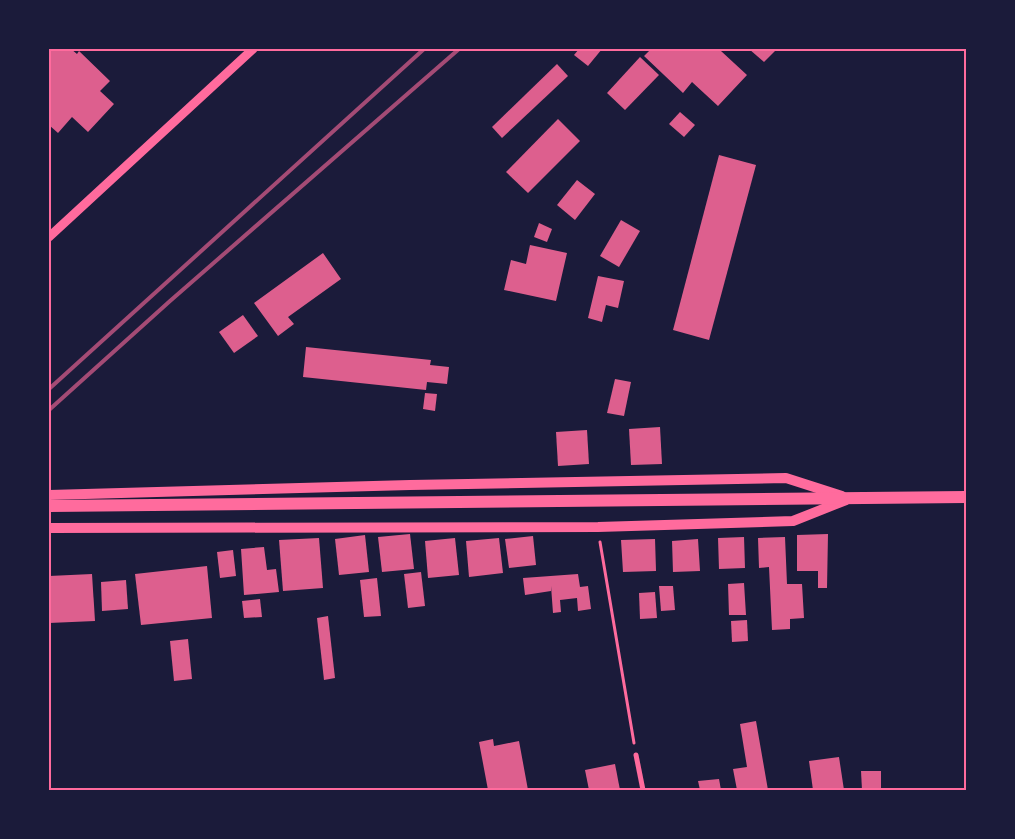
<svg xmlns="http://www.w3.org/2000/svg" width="1015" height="839" font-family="'DejaVu Sans',sans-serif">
<rect width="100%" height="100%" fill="#1b1b3a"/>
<g fill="#dd5f8e">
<path d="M49 49H71L77 54 79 51 110 81 100 91 114 104 88 132 72 117 58 133 49 125Z"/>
<path d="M579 49H602L588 66 574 55Z"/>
<path d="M651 49H723L721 51 747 75 718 106 692 82 683 93 644 56Z"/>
<path d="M749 49H777L764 62Z"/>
<path d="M640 57 659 75 625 110 607 93Z"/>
<path d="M557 64 568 76 502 138 492 127Z"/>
<path d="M680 112 695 125 684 137 669 124Z"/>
<path d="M558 119 580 141 528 193 506 172Z"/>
<path d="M719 155 756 165 709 340 673 330Z"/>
<path d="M577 180 595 194 575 220 557 205Z"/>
<path d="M621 220 640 231 619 267 600 256Z"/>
<path d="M539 223 552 229 547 242 534 237Z"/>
<path d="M530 245 567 253 556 301 504 290 511 260 526 264Z"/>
<path d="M323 253 341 279 288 317 294 324 278 336 254 303Z"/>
<path d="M598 276 624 281 618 308 606 305 602 322 588 318Z"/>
<path d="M243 315 258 336 234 353 219 332Z"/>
<path d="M306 347 431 360 430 365 449 367 447 384 427 382 426 390 303 377Z"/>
<path d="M615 379 631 382 624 416 607 413Z"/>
<path d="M425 393 437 394 435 411 423 409Z"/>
<path d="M660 427 662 464 631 465 629 429Z"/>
<path d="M587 430 589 464 558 466 556 432Z"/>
<path d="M410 534 414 569 382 572 378 537Z"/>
<path d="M828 534 827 588H818V571H797V535Z"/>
<path d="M365 535 369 572 339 575 335 539Z"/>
<path d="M533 536 536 565 509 568 505 539Z"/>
<path d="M744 537 745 568 719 569 718 538Z"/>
<path d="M785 537 787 584H802L804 618 790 619V629L772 630 769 567 759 568 758 538Z"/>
<path d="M319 538 323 588 283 591 279 540Z"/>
<path d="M455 538 459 575 428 578 425 541Z"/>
<path d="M499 538 503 573 469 577 466 541Z"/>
<path d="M655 539 656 571 623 572 621 540Z"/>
<path d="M698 539 700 571 673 572 672 541Z"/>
<path d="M264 547 267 570 276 569 279 592 244 595 241 549Z"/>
<path d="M233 550 236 576 220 578 217 552Z"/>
<path d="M207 566 212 618 141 625 135 574Z"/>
<path d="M421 572 425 606 408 608 404 574Z"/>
<path d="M92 574 95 621 49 623V576Z"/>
<path d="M578 574 580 587 588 586 591 609 578 611 577 598 560 600 561 612 553 613 551 586V591L525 595 523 578Z"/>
<path d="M377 578 381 616 364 617 360 580Z"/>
<path d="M126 580 128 609 102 611 101 582Z"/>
<path d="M744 583 746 615H729L728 584Z"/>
<path d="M659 586H673L675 610 661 611Z"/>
<path d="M655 592 657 618 640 619 639 593Z"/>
<path d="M260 599 262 617 244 618 242 601Z"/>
<path d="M328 616 335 678 324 680 317 618Z"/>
<path d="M747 620 748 641 732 642 731 621Z"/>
<path d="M188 639 192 679 174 681 170 641Z"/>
<path d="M756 721 768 790H737L733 769 747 767 740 724Z"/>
<path d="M493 739 494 746 519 741 528 790H488L479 742Z"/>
<path d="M839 757 844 790H813L809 761Z"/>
<path d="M615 764 620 790H589L585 770Z"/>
<path d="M861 771H881V790H862Z"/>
<path d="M719 779 721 790H700L698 781Z"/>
</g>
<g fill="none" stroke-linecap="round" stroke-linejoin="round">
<path stroke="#ff6b9d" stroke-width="3" d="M600 542 634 743"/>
<path stroke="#ff6b9d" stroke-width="5" d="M636 755 643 790"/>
<path stroke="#ff6b9d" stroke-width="9" d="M49 237 253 49"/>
<g stroke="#ff6b9d" stroke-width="10">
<path d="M49 495 410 485 786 478 842 496"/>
<path d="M49 528 598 527 793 521 846 500"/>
</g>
<path stroke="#ff6b9d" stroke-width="12" d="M49 506 966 497"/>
<g stroke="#a44b75" stroke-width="4">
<path d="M49 389 424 49"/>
<path d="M49 410 170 301 459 49"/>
</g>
</g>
<rect width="1015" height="839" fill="none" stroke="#1b1b3a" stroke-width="100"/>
<rect x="50" y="50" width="915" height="739" fill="none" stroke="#ff6b9d" stroke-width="2"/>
</svg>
